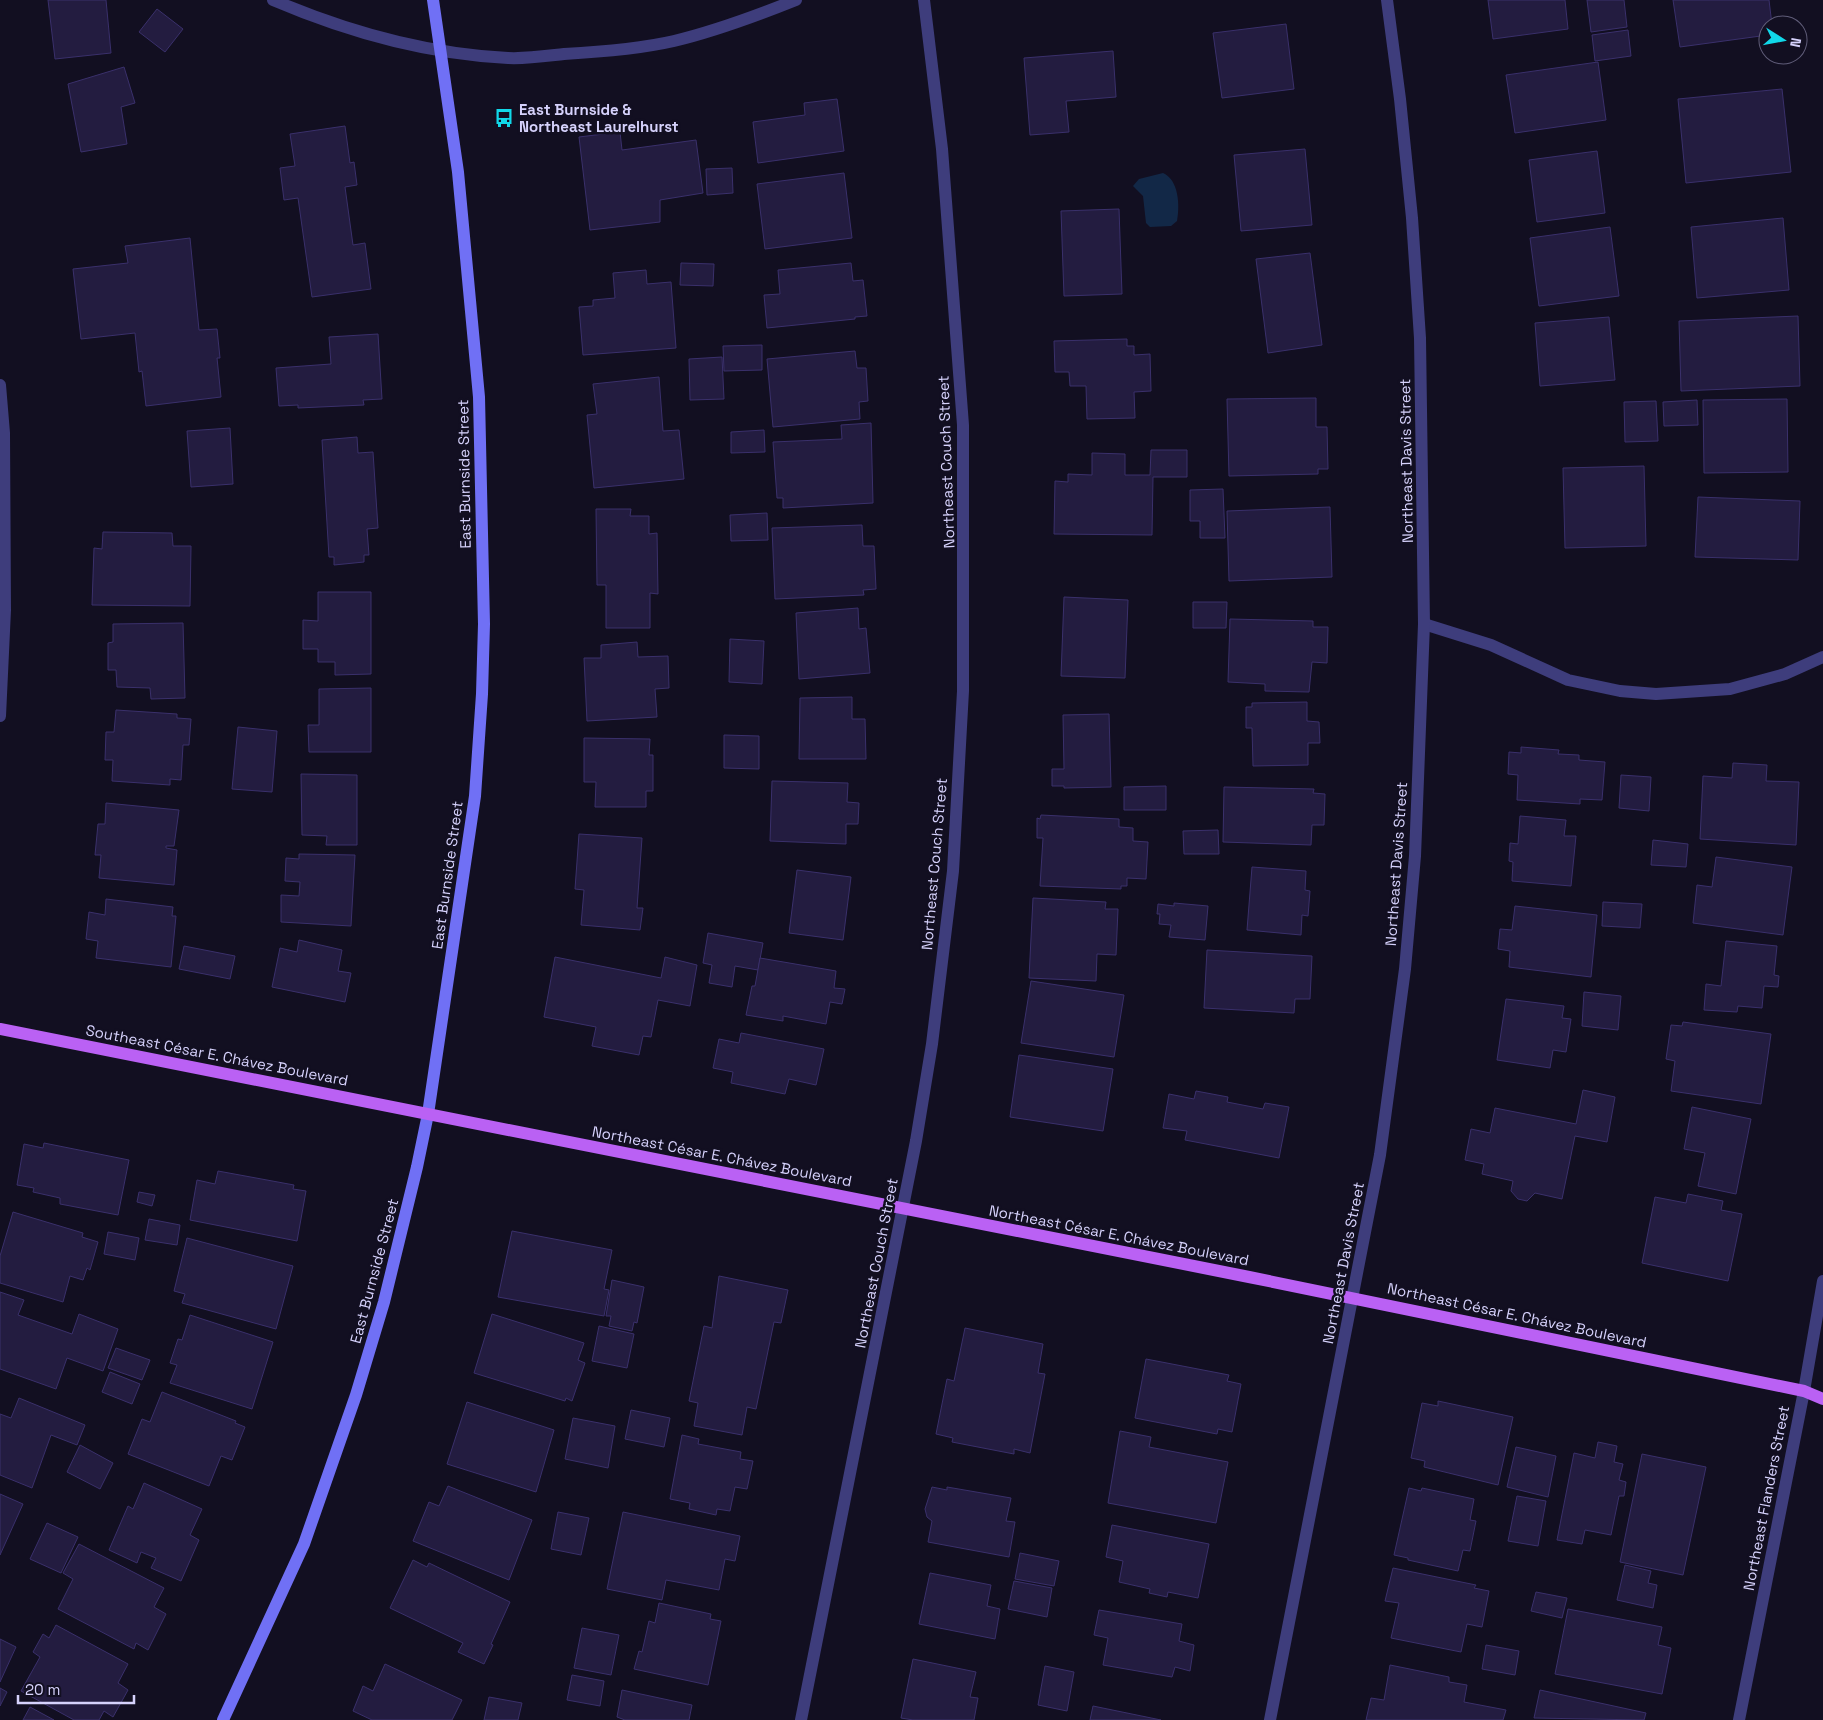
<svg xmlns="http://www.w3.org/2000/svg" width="1823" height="1720" font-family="'Space Grotesk',sans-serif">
<rect width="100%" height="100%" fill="#120f21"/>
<path fill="#122847" d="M1163 173C1179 180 1180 206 1177 221L1171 226 1150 227 1146 223 1143 196 1133 186 1139 179Z"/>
<g fill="#231c40" stroke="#3a306b">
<path d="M48 0H106L111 53 55 59Z"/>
<path d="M1488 0H1565L1568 29 1493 39Z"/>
<path d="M1587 0H1624L1627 27 1591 32Z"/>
<path d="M1673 0H1769L1772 25H1768V35L1680 47Z"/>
<path d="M157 9 183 29 165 52 139 32Z"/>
<path d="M1286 24 1294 89 1222 98 1213 33Z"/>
<path d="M1628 30 1631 56 1595 61 1592 35Z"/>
<path d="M1113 51 1116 97 1066 101 1069 132 1030 135 1024 58Z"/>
<path d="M1598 62 1606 120 1515 133 1506 75Z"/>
<path d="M124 67 135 103 121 107 127 144 81 152 68 84Z"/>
<path d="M1782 89 1791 172 1686 183 1678 99Z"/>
<path d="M837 99 844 151 758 163 753 122 805 115 804 103Z"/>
<path d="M345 126 350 163 354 162 357 185 345 187 353 245 365 243 371 289 312 297 298 198 284 200 280 168 295 166 290 134Z"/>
<path d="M620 132 622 150 696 140 703 193 660 200V222L590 230 579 137Z"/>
<path d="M1305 149 1312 225 1241 231 1234 155Z"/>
<path d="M1597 151 1605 213 1537 222 1529 160Z"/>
<path d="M732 168 733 193 707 195 706 169Z"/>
<path d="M844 173 852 238 765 249 757 184Z"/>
<path d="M1119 209 1122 294 1064 296 1061 211Z"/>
<path d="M1783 218 1789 290 1697 298 1691 227Z"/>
<path d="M1610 227 1619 296 1539 306 1530 238Z"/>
<path d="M190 238 199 330 217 329 220 358H217L221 397 146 406 142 371 139 372 135 333 81 339 73 269 128 263 125 246Z"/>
<path d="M1310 253 1322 345 1268 353 1256 259Z"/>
<path d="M681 263 714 264 713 286 680 285Z"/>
<path d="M851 263 853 281 863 280 867 316 855 317V319L767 328 764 295 780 294 778 270Z"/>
<path d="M646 270 647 284 671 282 676 348 583 355 579 307 593 306V300L615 298 613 273Z"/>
<path d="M1798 316 1800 386 1681 391 1679 321Z"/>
<path d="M1609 317 1615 380 1540 386 1535 323Z"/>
<path d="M378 334 382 399 363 400 364 405 298 408V405L279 406 276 368 331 364 329 337Z"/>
<path d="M1127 339V346H1134V355L1150 354 1151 391 1134 392 1135 418 1087 419 1086 386H1070L1069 372H1055L1054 341Z"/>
<path d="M762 345V370L724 371 723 346Z"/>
<path d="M855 351 857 368H866L868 401 859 402 860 419 773 427 767 359Z"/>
<path d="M722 357 724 399 690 400 689 359Z"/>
<path d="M659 377 663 431 679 430 684 479 594 488 587 415 597 414 593 384Z"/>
<path d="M1316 398V427H1327L1328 469H1318V474L1229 476 1227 399Z"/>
<path d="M1787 399 1788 472 1704 473 1703 400Z"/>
<path d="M1697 400 1698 425 1664 426 1663 402Z"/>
<path d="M1656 401 1658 441 1625 442 1624 402Z"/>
<path d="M871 423 873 503 783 508V498H777L773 442 842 439 841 425Z"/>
<path d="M230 428 233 484 191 487 187 431Z"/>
<path d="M764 430 765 452 731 453V432Z"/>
<path d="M357 437 358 453 373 452 378 528 367 529 369 555H364V562L334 565V557H329L322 440Z"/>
<path d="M1151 450H1187V477H1153L1152 535 1054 534 1055 481 1068 482V474L1092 475V453L1125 454V475H1150Z"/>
<path d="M1644 466 1646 546 1565 548 1563 468Z"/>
<path d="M1223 489 1225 538H1200V521H1190V490Z"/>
<path d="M1698 497 1800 501 1798 560 1695 557Z"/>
<path d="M1330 507 1332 577 1229 581 1227 511Z"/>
<path d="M596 509H631L630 516H649V534L657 533 658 594 650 593V628H606V585H597Z"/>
<path d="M767 513 768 540 731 541 730 515Z"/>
<path d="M862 525 863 546H874L876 589 863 590 864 595 775 599 772 528Z"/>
<path d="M103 532 172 533 173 546H191L190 606 92 605 94 548 102 549Z"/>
<path d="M318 592H371V674L335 675V662H318V649H303V620L318 621Z"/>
<path d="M1064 597 1128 600 1125 678 1061 676Z"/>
<path d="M1193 602H1227L1226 628H1193Z"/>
<path d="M858 608 859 629 866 628 870 673 799 679 796 613Z"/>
<path d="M1230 619 1313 621V627H1328L1327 663 1312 662 1309 692 1265 691V684L1228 682Z"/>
<path d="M183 623 185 698 151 699 150 688 117 687 116 670H108V643L113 642V624Z"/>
<path d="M730 639 764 641 762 684 729 682Z"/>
<path d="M637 642 638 657 668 656 669 688 655 689 657 717 587 721 584 658H601V645Z"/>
<path d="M371 688V752H309L308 725H319V689Z"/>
<path d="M852 697V719H865L866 759H799L800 698Z"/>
<path d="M1307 702V721L1319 722 1320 743H1308V765L1253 766 1252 728H1246V707H1252V703Z"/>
<path d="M116 710 177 714V718L191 719 189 745H183L181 780 170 779V785L112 781 113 760H105L106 732H114Z"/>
<path d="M1109 714 1111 787 1064 788V786H1052V769H1064L1063 715Z"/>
<path d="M238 727 277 731 272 792 232 789Z"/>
<path d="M724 735 759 736V769L724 768Z"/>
<path d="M584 738 650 739 649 755H653V791H646V807H595L596 782H584Z"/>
<path d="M1521 747 1559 750 1558 754 1579 755V760L1605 762 1602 800 1580 799V804L1517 800 1518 775 1508 774 1509 752 1521 753Z"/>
<path d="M1733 763 1767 765 1766 781 1799 782 1796 845 1700 839 1703 776 1732 778Z"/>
<path d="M301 774 357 775V845H326L327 836 302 835Z"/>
<path d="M1621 775 1651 777 1649 811 1619 808Z"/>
<path d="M772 781 848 783 847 802 859 803 858 824H846V844L770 841Z"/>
<path d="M1166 786V810H1124V787Z"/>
<path d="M1224 787 1314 789 1313 793 1325 794 1324 825H1312L1311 845 1223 842Z"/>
<path d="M106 803 179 810 174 846H166V848L177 850 174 885 99 878 101 855H95L98 824H105Z"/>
<path d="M1041 815 1119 819V827L1133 828V841L1148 842 1146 879 1127 878V886H1121V889L1040 886 1043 838H1037V818L1040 819Z"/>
<path d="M1520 816 1566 820 1564 836H1576L1571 886 1512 881 1513 862 1509 861 1510 843 1518 844Z"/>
<path d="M1218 830 1219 854H1184L1183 831Z"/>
<path d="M579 834 642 838 637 908H643L640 930 581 925 584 890 575 889Z"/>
<path d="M1653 840 1688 844 1686 867 1651 865Z"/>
<path d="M299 854 355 855 351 926 281 922V895L299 896 300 882 285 881 286 858 299 859Z"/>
<path d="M1716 857 1792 867 1783 935 1693 923 1697 885 1712 887Z"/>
<path d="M1252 867 1306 871 1305 890 1310 891 1308 916 1302 915 1301 935 1247 930Z"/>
<path d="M797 870 851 877 843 940 789 933Z"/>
<path d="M1033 898 1106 902 1105 909H1118L1116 955 1097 954 1096 981 1029 978Z"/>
<path d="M106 899 173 907 172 916H176L171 967 96 958 98 941 86 939 89 912 105 915Z"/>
<path d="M1603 902 1642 904 1640 928 1602 926Z"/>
<path d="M1174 903 1208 906 1205 940 1169 937 1171 925 1159 924 1160 914H1157L1158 904 1174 906Z"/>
<path d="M1515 906 1597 915 1591 977 1509 967 1510 951 1498 949 1500 929 1512 930Z"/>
<path d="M708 933 763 943 758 970 735 966 732 987 709 983 712 965 703 963Z"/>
<path d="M299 940 342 950 338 971 351 973 345 1002 272 987 280 948 297 952Z"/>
<path d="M1726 941 1777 946 1774 975 1779 976 1778 987 1764 986 1762 1008 1738 1006 1737 1012 1704 1010 1706 984 1721 986Z"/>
<path d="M184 946 235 956 230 979 179 969Z"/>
<path d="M1207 950 1312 956 1310 999H1295L1294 1013 1204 1008Z"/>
<path d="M555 957 661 978 665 957 697 965 690 1006 658 1000 651 1037 643 1036 639 1055 592 1046 596 1027 544 1017Z"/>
<path d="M760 958 836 971 834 988 845 989 842 1004 830 1002 826 1024 783 1016V1021L746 1015 752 986H755Z"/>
<path d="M1031 981 1124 995 1114 1057 1021 1043Z"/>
<path d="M1584 992 1621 996 1618 1030 1582 1026Z"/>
<path d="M1506 999 1564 1006 1562 1018 1571 1019 1566 1052 1553 1050 1550 1068 1497 1060Z"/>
<path d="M1683 1022 1771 1034 1761 1104 1671 1091 1675 1061 1666 1059 1671 1025 1682 1026Z"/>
<path d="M741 1033 824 1049 816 1085 789 1079 785 1094 731 1083 733 1072 713 1068 719 1039 739 1043Z"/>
<path d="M1019 1055 1113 1069 1103 1131 1010 1117Z"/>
<path d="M1583 1090 1615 1097 1607 1142 1575 1136 1562 1199 1535 1193 1527 1201 1518 1199 1511 1191 1513 1181 1482 1174 1484 1164 1465 1160 1471 1129 1490 1133 1495 1108 1576 1124Z"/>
<path d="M1196 1091 1228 1097 1227 1102 1263 1109 1265 1103 1289 1107 1279 1158 1185 1140 1187 1131 1163 1128 1169 1094 1194 1099Z"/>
<path d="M1692 1107 1751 1119 1736 1194 1698 1186 1705 1153 1684 1149Z"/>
<path d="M44 1143 129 1160 118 1215 60 1204V1198L33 1192 34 1188 17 1185 24 1144 43 1148Z"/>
<path d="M218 1171 294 1185 293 1189 306 1191 297 1241 190 1220 197 1180 215 1184Z"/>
<path d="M139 1192 155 1195 152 1206 137 1202Z"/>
<path d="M1688 1194 1723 1201 1721 1210 1742 1214 1728 1281 1642 1263 1655 1197 1686 1203Z"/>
<path d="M13 1212 83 1233 82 1237 98 1242 90 1270 87 1268 83 1280 70 1276 63 1302 0 1283V1256Z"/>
<path d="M149 1219 180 1225 177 1245 145 1240Z"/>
<path d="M512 1231 612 1250 604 1289 609 1290 604 1316 498 1297Z"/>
<path d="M108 1232 139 1238 135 1260 104 1254Z"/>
<path d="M187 1238 293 1266 276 1329 182 1303 185 1294 174 1291Z"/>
<path d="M719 1276 788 1290 781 1323 774 1322 756 1409 747 1407 742 1435 694 1426 698 1403 689 1401 704 1326 712 1328Z"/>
<path d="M612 1280 644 1287 637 1323 634 1322 632 1331 609 1326 611 1316H606Z"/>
<path d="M0 1292 24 1300 18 1315 72 1334 79 1314 118 1329 103 1371 67 1358 56 1389 0 1369Z"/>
<path d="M492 1314 584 1343 578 1360 585 1363 572 1401 566 1398 565 1401 474 1373Z"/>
<path d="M190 1315 273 1342 252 1409 170 1383 177 1365 170 1363 178 1339 182 1340Z"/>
<path d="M599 1326 634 1334 627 1368 592 1361Z"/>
<path d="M965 1328 1043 1344 1038 1373 1045 1374 1030 1453 1014 1449V1454L952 1442 953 1438 936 1434 947 1379 954 1381Z"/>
<path d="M116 1348 150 1360 142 1380 108 1368Z"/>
<path d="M1146 1359 1229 1375 1227 1381 1241 1384 1232 1432 1218 1429 1217 1434 1135 1418Z"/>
<path d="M110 1372 140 1384 132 1404 102 1392Z"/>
<path d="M162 1392 236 1421 235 1423 245 1427 232 1460 221 1456 209 1486 128 1454 142 1419 150 1422Z"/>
<path d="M19 1398 85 1425 77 1445 51 1435 32 1488 0 1475V1414L11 1418Z"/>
<path d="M1438 1401 1513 1417 1498 1485 1424 1467 1425 1461 1411 1458 1422 1403 1438 1406Z"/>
<path d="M467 1402 554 1430 536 1492 447 1464Z"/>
<path d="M631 1410 670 1418 664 1447 625 1439Z"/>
<path d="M573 1418 615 1426 608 1468 565 1459Z"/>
<path d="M1120 1431 1151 1437 1149 1447 1228 1462 1216 1523 1108 1503Z"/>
<path d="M682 1435 699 1439 698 1444 741 1452 740 1459 753 1461 747 1489 735 1487 730 1511 717 1509 716 1515 689 1509 690 1503 670 1499Z"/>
<path d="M1598 1442 1617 1446 1614 1462 1623 1464 1619 1480 1626 1482 1624 1496H1619L1611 1535 1585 1530 1582 1544 1557 1540 1574 1453 1595 1458Z"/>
<path d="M80 1445 113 1463 100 1489 67 1472Z"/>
<path d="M1516 1447 1556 1456 1548 1497 1507 1487Z"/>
<path d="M1642 1454 1706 1467 1683 1575 1620 1562Z"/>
<path d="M144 1483 202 1509 190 1535 199 1540 181 1581 151 1568 156 1558 141 1552 137 1563 109 1550 128 1506 133 1509Z"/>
<path d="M448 1486 532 1520 509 1580 413 1541 429 1502 439 1506Z"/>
<path d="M932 1487 947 1490V1487L1011 1498 1006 1521 1015 1522 1009 1557 928 1542 932 1521 927 1517 925 1509Z"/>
<path d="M1409 1488 1421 1491 1422 1488 1474 1499 1470 1520 1476 1521 1470 1551 1463 1550 1458 1571 1408 1560V1558L1394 1555Z"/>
<path d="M0 1494 23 1504 0 1555Z"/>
<path d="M1517 1496 1546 1501 1538 1546 1508 1541Z"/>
<path d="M558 1512 589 1518 581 1555 551 1549Z"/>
<path d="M623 1512 740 1536 735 1561 725 1559 719 1590 666 1580 662 1600 607 1589Z"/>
<path d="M47 1523 78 1537 61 1573 30 1559Z"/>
<path d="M1112 1525 1209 1544 1198 1598 1168 1592 1167 1597 1149 1593 1150 1589 1119 1582 1123 1561 1106 1557Z"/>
<path d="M79 1544 164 1588 154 1607 166 1614 148 1650 136 1643 134 1649 58 1609 73 1579 63 1573Z"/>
<path d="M1020 1553 1059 1561 1054 1586 1015 1579Z"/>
<path d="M413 1560 427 1567 429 1563 510 1602 491 1644 493 1645 484 1664 458 1652 463 1643 390 1608Z"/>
<path d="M1625 1565 1651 1571 1648 1583 1657 1585 1653 1608 1617 1600Z"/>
<path d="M1393 1568 1476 1585 1474 1588 1489 1591 1482 1627 1467 1624 1461 1652 1391 1638 1399 1603 1385 1601Z"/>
<path d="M930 1573 991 1585 987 1606 1000 1609 995 1639 919 1624Z"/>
<path d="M1014 1581 1052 1588 1047 1617 1008 1609Z"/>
<path d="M1536 1592 1567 1598 1562 1618 1531 1611Z"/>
<path d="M659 1603 711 1614 710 1619 721 1621 708 1685 634 1669 639 1651 642 1652 649 1621 655 1623Z"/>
<path d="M1568 1609 1662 1627 1658 1645 1671 1648 1662 1694 1555 1674Z"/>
<path d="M1099 1610 1182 1624 1179 1641 1194 1645 1190 1671 1175 1667 1172 1677 1103 1665 1108 1638 1094 1635Z"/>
<path d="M56 1625 128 1664 118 1683 128 1690 113 1717 104 1711 99 1720H74L21 1691 40 1657 33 1652 43 1634 49 1638Z"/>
<path d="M582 1628 619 1635 611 1675 574 1668Z"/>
<path d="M0 1639 16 1647 0 1682Z"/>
<path d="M1486 1645 1519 1651 1515 1675 1482 1669Z"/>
<path d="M913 1659 976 1672 970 1697 978 1698 974 1720H913L901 1718Z"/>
<path d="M385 1664 462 1700 452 1720H372L353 1711 363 1686 373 1691Z"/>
<path d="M1390 1665 1449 1677V1682L1467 1685 1464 1702 1506 1710 1503 1720H1366L1371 1698 1384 1700Z"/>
<path d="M1045 1666 1074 1672 1067 1711 1038 1705Z"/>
<path d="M572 1675 604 1681 600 1706 567 1700Z"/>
<path d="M0 1688 7 1692 0 1706Z"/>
<path d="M622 1690 692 1705 689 1720H625L617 1717Z"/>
<path d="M1540 1690 1646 1713 1644 1720 1534 1718Z"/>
<path d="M489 1697 522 1703 518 1720H484Z"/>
<path d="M1093 1706 1161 1720H1090Z"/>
<path d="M30 1707 54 1720H23Z"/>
</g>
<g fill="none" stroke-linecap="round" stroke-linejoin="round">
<g stroke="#3e3d7c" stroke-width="12">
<path d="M273 0C348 32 426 54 508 58 526 59 546 56 564 54 600 52 639 49 674 41 716 31 756 16 796 0"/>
<path d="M0 385 4 433 5 610 0 716"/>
<path d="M1424 624 1491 645 1568 680 1620 691 1656 694 1730 689 1785 674 1823 657"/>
<path d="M801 1720 916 1141 932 1044 953 871 963 691V425L942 149 924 0"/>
<path d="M1270 1720 1380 1155 1405 969 1415 856 1424 624 1420 338 1412 218 1400 99 1387 0"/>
<path d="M1739 1720 1804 1391 1823 1281"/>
</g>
<path stroke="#7070f5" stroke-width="12" d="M223 1720 304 1544 356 1395 384 1302 417 1167 428 1114 475 796 482 694 484 624 479 397 458 172 433 0"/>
<path stroke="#ba61f4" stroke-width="12" d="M0 1029 1249 1277 1804 1391 1823 1399"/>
</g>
<defs>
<g id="bus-bare" transform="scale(1.5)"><path d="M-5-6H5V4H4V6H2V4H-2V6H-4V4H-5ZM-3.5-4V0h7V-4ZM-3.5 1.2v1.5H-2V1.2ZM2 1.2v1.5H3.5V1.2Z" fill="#11d8e9" stroke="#120f21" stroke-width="2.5" paint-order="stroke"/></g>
</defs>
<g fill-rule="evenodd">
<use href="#bus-bare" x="504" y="118"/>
</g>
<g text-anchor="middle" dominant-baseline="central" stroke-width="5" stroke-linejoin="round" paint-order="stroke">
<g font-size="15" font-weight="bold" fill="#d6d2fc" stroke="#120f21" text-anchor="start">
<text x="519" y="109">East Burnside &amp;<tspan x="519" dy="17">Northeast Laurelhurst</tspan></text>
</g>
<g font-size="15" fill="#d6d2fc" stroke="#120f21">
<text transform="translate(1406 461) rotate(-91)">Northeast Davis Street</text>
<text transform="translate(946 462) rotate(-92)">Northeast Couch Street</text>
<text transform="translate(464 474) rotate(-91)">East Burnside Street</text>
<text transform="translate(934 864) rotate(-85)">Northeast Couch Street</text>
<text transform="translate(1396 864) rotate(-86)">Northeast Davis Street</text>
<text transform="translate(447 875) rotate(-82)">East Burnside Street</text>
<text transform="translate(217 1055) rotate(11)">Southeast César E. Chávez Boulevard</text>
<text transform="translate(722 1156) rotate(11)">Northeast César E. Chávez Boulevard</text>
<text transform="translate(1119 1235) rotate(11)">Northeast César E. Chávez Boulevard</text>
<text transform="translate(876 1263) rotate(-79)">Northeast Couch Street</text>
<text transform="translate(1343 1263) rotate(-79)">Northeast Davis Street</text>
<text transform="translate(374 1271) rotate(-75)">East Burnside Street</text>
<text transform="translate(1517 1315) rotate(12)">Northeast César E. Chávez Boulevard</text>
<text transform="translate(1766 1498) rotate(-79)">Northeast Flanders Street</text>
</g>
</g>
<g transform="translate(1783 40) rotate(101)"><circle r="24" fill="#120f21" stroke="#605d79"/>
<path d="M0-4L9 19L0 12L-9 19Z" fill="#11d8e9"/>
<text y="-8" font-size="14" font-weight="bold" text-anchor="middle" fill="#d6d2fc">N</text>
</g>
<path d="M18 1695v8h116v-8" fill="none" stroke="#d6d2fc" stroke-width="2.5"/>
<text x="25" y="1695" font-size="15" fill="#d6d2fc" stroke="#120f21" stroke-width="4" paint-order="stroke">20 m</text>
</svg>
